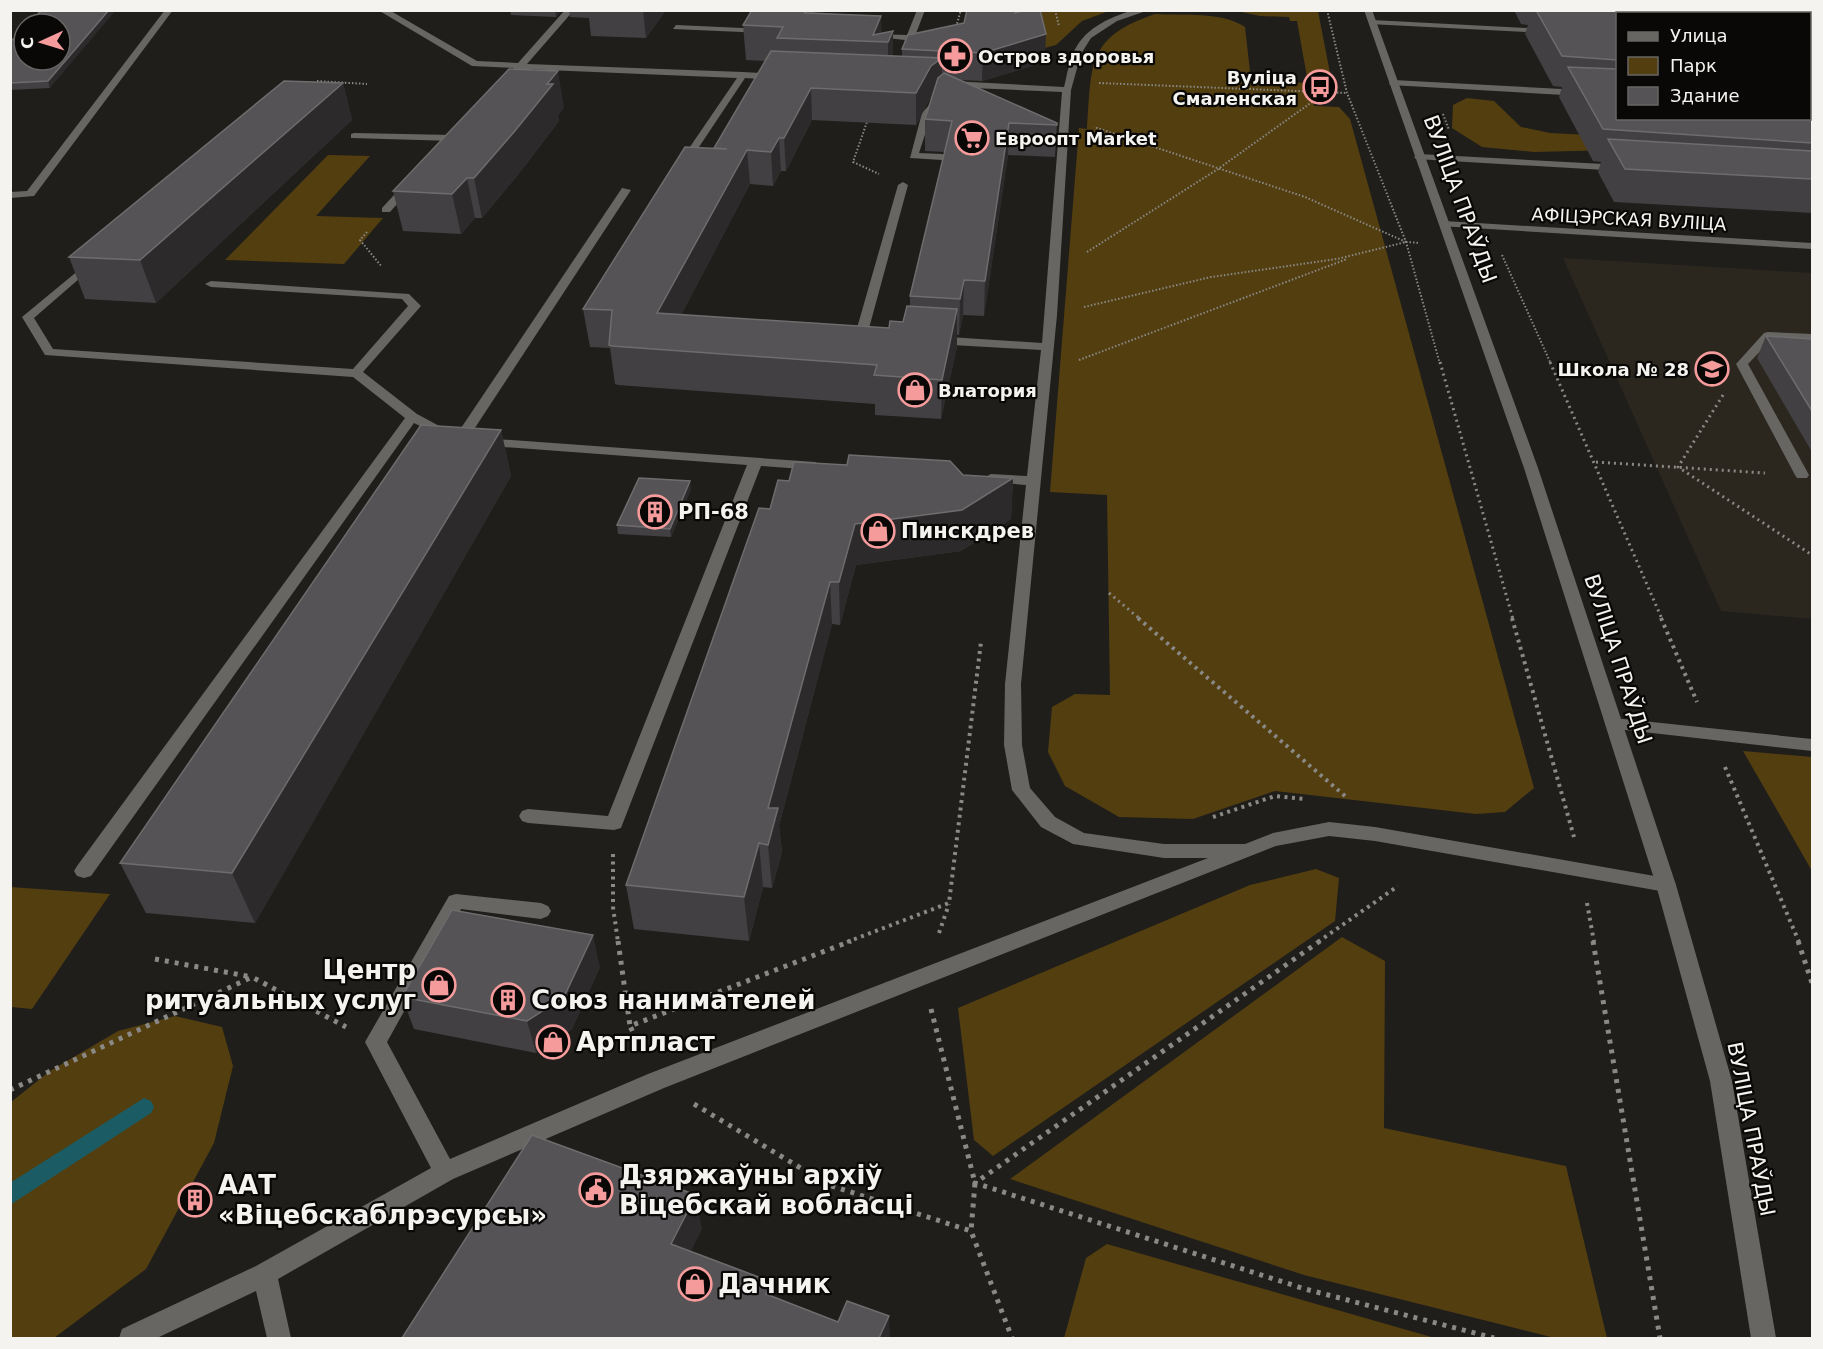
<svg xmlns="http://www.w3.org/2000/svg" width="1823" height="1349" font-family="'DejaVu Sans',sans-serif">
<rect width="100%" height="100%" fill="#1f1e1b"/>
<path fill="#2b271f" d="M1563 258 1812 273V619L1721 611Z"/>
<g fill="#533e10">
<path d="M1027 11H1109L1082 21 1056 45 1037 50Z"/>
<path d="M1237 11H1318L1331 78 1307 77 1297 21H1290L1289 17 1260 16Z"/>
<path d="M1155 14C1184 16 1221 11 1245 27L1251 80 1308 83 1314 106 1339 107 1350 119 1534 788 1505 812 1476 814 1275 791 1193 819 1119 817 1065 786 1048 752 1052 707 1075 694 1110 695 1107 495 1050 492 1079 128 1087 129C1092 65 1086 37 1155 14Z"/>
<path d="M1467 98 1494 101 1521 127 1550 133 1590 135 1614 150 1534 152 1482 147 1452 128 1453 105Z"/>
<path d="M328 155 370 156 316 216 383 218 344 264 225 260Z"/>
<path d="M1743 751 1812 757V871Z"/>
<path d="M1316 869 1339 878 1335 921 993 1156 974 1140 958 1008 1250 885Z"/>
<path d="M10 887 110 894 32 1009 11 1007Z"/>
<path d="M1342 937 1385 961 1384 1128 1566 1166 1607 1338H1555L1304 1275 1010 1179Z"/>
<path d="M175 1016 222 1027 233 1066 214 1143 146 1269 54 1338H11V1102L50 1071 118 1031Z"/>
<path d="M1107 1244 1435 1338H1064L1086 1258Z"/>
</g>
<g fill="none" stroke-linecap="round" stroke-linejoin="round">
<path fill="#1b5c64" fill-rule="evenodd" d="M144 1098 151 1101 154 1107 151 1113 10 1205V1183Z"/>
<g stroke="#8a8986" stroke-width="2" stroke-dasharray="1.5 2" stroke-linecap="butt">
<path d="M1055 10 1059 26"/>
<path d="M1327 10 1347 93 1406 242 1440 364"/>
<path d="M956 27 961 10"/>
<path d="M317 81 367 84"/>
<path d="M1099 83 1347 93"/>
<path d="M1443 114 1449 130"/>
<path d="M868 119 853 162 879 174"/>
<path d="M367 232 360 240 382 267"/>
<path d="M1406 242 1420 243"/>
<path d="M1087 252 1218 169 1326 92"/>
<path d="M1502 255 1551 364"/>
<path d="M1084 307 1211 277 1337 259 1406 242 1305 197 1094 127"/>
<path d="M1079 360 1347 259"/>
</g>
<g stroke="#8a8986" stroke-width="3" stroke-dasharray="2 4" stroke-linecap="butt">
<path d="M1440 362 1513 619"/>
<path d="M1550 362 1662 619"/>
<path d="M1723 395 1678 467 1812 555"/>
<path d="M1596 462 1765 473"/>
<path d="M1109 593 1140 619"/>
</g>
<g stroke="#8a8986" stroke-width="4" stroke-dasharray="3 4.5" stroke-linecap="butt">
<path d="M1138 618 1345 796"/>
<path d="M1512 618 1574 837"/>
<path d="M1661 618 1697 702"/>
<path d="M1725 767 1799 942"/>
<path d="M1213 817 1275 796 1304 799"/>
<path d="M613 854V907L618 942"/>
<path d="M1587 903 1594 942"/>
<path d="M939 933 949 904"/>
<path d="M847 942 949 903 981 642"/>
<path d="M1318 942 1398 886"/>
</g>
<g stroke="#8a8986" stroke-width="5" stroke-dasharray="4 6" stroke-linecap="butt">
<path d="M618 941 630 1026"/>
<path d="M1320 941 975 1183 1305 1289 1494 1338"/>
<path d="M1593 941 1660 1338"/>
<path d="M1798 941 1812 983"/>
<path d="M155 959 252 977"/>
<path d="M931 1009 975 1183 971 1231"/>
<path d="M641 1049 630 1026 851 941"/>
<path d="M10 1090 252 977 346 1027"/>
<path d="M694 1104 829 1185 971 1231 1012 1338"/>
</g>
<g fill="#676662" fill-rule="evenodd">
<path d="M165 10H173L34 196 10 198V192L27 191Z"/>
<path d="M378 10H389L477 61 518 63 565 10H574L527 64 743 72 778 74 782 77 778 80 745 78 689 162 686 163 681 160 737 78 523 69 516 74 512 71 514 68 472 66Z"/>
<path d="M917 10H925L910 49 903 47 905 40 868 36 872 34 907 35Z"/>
<path d="M1133 10H1149L1117 21 1091 38 1081 54 1071 90 1057 315 1021 684 1022 745 1030 788 1055 817 1084 833 1164 844H1245L1273 833 1329 822 1375 827 1666 878 1673 880 1676 885 1673 890 1666 892 1375 841 1329 836 1276 846 664 1088 453 1179 278 1279 291 1338H267L256 1291 157 1338H119L122 1329 256 1266 431 1168 365 1042 449 896 456 894 541 903 548 906 551 911 548 916 541 919 461 909 387 1042 450 1159 648 1074 1208 858H1164L1073 844 1041 827 1012 790 1004 745 1005 684 1026 485 991 482 984 478 991 474 1027 476 1041 350 934 344 928 340 934 336 1042 343 1062 92 951 87 947 84 951 81 1064 87C1067 76 1068 65 1073 54 1083 29 1108 18 1133 10Z"/>
<path d="M1372 20 1548 29 1552 31 1548 33 1369 24Z"/>
<path d="M676 25 766 29 770 31 766 33 673 29Z"/>
<path d="M1393 80 1618 92V98L1390 85 1389 83Z"/>
<path d="M939 94 944 97 932 113 919 153 942 154 947 157 942 160 910 158 922 113Z"/>
<path d="M354 133 453 135 458 138 453 141 351 138V134Z"/>
<path d="M1419 154 1622 165 1627 168 1622 171 1416 159 1414 157Z"/>
<path d="M406 182 415 184 390 212H382V208Z"/>
<path d="M903 182 908 185 868 332 878 336 872 340 857 338 855 335 898 185Z"/>
<path d="M622 188 631 190 465 443H455L453 440Z"/>
<path d="M91 260 97 263 95 265 34 318 53 349 353 369 408 306 402 299 211 287 205 284 211 281 409 294 421 306 363 372 417 414 456 435 449 439 444 438 414 423 91 876 84 878 77 876 74 871 77 866 405 418 353 377 45 355 22 317Z"/>
<path d="M1768 332 1812 334V342L1771 340 1748 364 1809 475 1807 478H1797L1795 475 1736 364 1764 333Z"/>
<path d="M482 438 815 462 822 466 815 470 761 466 621 828 614 830 528 823 522 821 519 816 522 811 528 809 608 816 747 465 477 445 475 442Z"/>
<path d="M1614 718 1812 739V751L1608 728 1605 724Z"/>
</g>
<path fill="#676662" fill-rule="evenodd" d="M1444 221 1812 243V249L1440 226V222Z"/>
<path fill="#676662" fill-rule="evenodd" d="M1364 10H1372L1538 468 1676 885 1732 1081 1776 1338H1751L1710 1081 1656 885 1524 468Z"/>
</g>
<g fill="#424042" fill-rule="evenodd">
<path d="M42 10 50 88 10 90V42Z"/>
<path d="M510 10H561L556 17 511 15Z"/>
<path d="M569 10H666L646 38 591 36 589 18 570 17Z"/>
<path d="M752 10H824L823 13 881 16V34L893 31V56H902V49L1018 12 1045 62 982 81 960 80 1057 123 1055 157 1008 155 984 316 963 315 959 335H957V347L941 419 875 415V404L618 385 615 384 610 348 590 347 583 309 714 148 766 61 746 60 743 25ZM933 96 925 119V151L945 152 910 296V306L903 322 889 328 681 315 750 184 773 186 781 171H786L812 120 916 125 931 97Z"/>
<path d="M1514 10H1812V213L1614 202 1598 172 1601 162 1593 161 1559 97 1562 87 1553 86 1525 34 1528 25 1521 24ZM1617 14 1809 118H1617Z"/>
<path d="M343 83 352 120 156 303 85 299 69 257Z"/>
<path d="M564 107 558 115 559 121 521 171 482 218H475L461 234 403 231 393 191Z"/>
<path d="M1766 336 1812 339V452L1757 358Z"/>
<path d="M501 430 511 476 255 923 146 913 120 863Z"/>
<path d="M963 475 1013 478 1011 519 961 551 856 565 840 625 832 624 779 826 782 852 772 888 763 887 749 941 634 929 626 885 770 509 789 481Z"/>
<path d="M691 489 671 537 618 534 617 525Z"/>
<path d="M600 967 572 1029 536 1053 414 1029 402 997Z"/>
</g>
<g fill="#2c2a2b">
<path d="M109 10H116L50 88 48 81Z"/>
<path d="M555 10H561L556 17Z"/>
<path d="M643 10H666L646 38Z"/>
<path d="M815 10H824L816 29Z"/>
<path d="M881 16 882 42 873 35Z"/>
<path d="M893 31V66L888 78V42Z"/>
<path d="M1046 34 1045 62 982 81 983 53Z"/>
<path d="M942 58V89L931 97 916 125V93L931 66Z"/>
<path d="M558 71 564 107 558 115 559 121 521 171 482 218 474 178Z"/>
<path d="M343 83 352 120 156 303 140 260Z"/>
<path d="M811 88 812 120 786 171 784 138Z"/>
<path d="M1009 123 1008 155 984 316 985 281Z"/>
<path d="M779 138 781 171 773 186 771 152Z"/>
<path d="M747 150 750 184 663 350 657 313Z"/>
<path d="M467 178 475 218 461 234 452 194Z"/>
<path d="M964 280 963 315 959 335 960 299Z"/>
<path d="M957 309V347L941 419 942 380Z"/>
<path d="M501 430 511 476 255 923 232 873Z"/>
<path d="M1013 478 1011 519 961 551 856 565 840 625 839 582 855 524Z"/>
<path d="M690 481 691 489 671 537 670 529Z"/>
<path d="M830 582 832 624 779 826 782 852 772 888 768 845V808Z"/>
<path d="M759 843 763 887 749 941 744 897Z"/>
<path d="M593 935 600 967 572 1029 536 1053 527 1021Z"/>
<path d="M696 1195 702 1229 678 1278 671 1244Z"/>
<path d="M772 1282 777 1315 766 1294Z"/>
<path d="M889 1316 890 1338H879Z"/>
</g>
<g fill="#555355" stroke="#6e6c6d" stroke-width="1.5">
<path d="M42 10H109L48 81 10 83V42L24 29V60H60V24H28Z"/>
<path d="M752 10H807L805 13 881 16 873 35 893 31 888 42 777 38 783 27 743 25Z"/>
<path d="M967 10H1015V13L1026 10H1040L1046 34 983 53 902 49 908 35 964 23Z"/>
<path d="M1536 10H1812V143L1603 129 1568 67 1617 69V118H1809V14H1617V60L1562 56Z"/>
<path d="M771 51 942 58 931 66 916 93 811 88 784 138H779L771 152 747 150 657 313 889 328 890 321 903 322 907 306 957 309 942 380 874 375 877 365 612 346 609 345 612 310 583 309 685 147 727 149 714 148Z"/>
<path d="M509 69 558 71 547 84H553L514 132 474 178H467L452 194 393 191Z"/>
<path d="M944 73 1057 123V125L1009 123 985 281 964 280 960 299 910 296 952 121 925 119 938 78Z"/>
<path d="M284 81 343 83 140 260 69 257Z"/>
<path d="M1608 139 1812 151V179L1625 169Z"/>
<path d="M1766 336 1812 339V411Z"/>
<path d="M421 425 501 430 232 873 120 863Z"/>
<path d="M849 455 950 461 963 475 1013 478 962 510 855 524 839 582H830L768 808H778L768 845 759 843 744 897 626 885 759 508 770 509 778 480 789 481 794 462 847 465Z"/>
<path d="M639 478 690 481 670 529 617 525Z"/>
<path d="M452 910 593 935 564 997 527 1021 402 997Z"/>
<path d="M532 1135 696 1195 671 1244 772 1282 766 1294 838 1322 847 1301 889 1316 879 1338H880H402Z"/>
</g>
<defs>
<g id="pharmacy-ring" transform="scale(1.725)"><circle r="9.5" fill="#090807" stroke="#f59b9c" stroke-width="1.5"/><path d="M-2-6h4v4h4v4h-4v4h-4v-4h-4v-4h4Z" fill="#f59b9c"/></g>
<g id="bus-ring" transform="scale(1.725)"><circle r="9.5" fill="#090807" stroke="#f59b9c" stroke-width="1.5"/><path d="M-5-6H5V4H4V6H2V4H-2V6H-4V4H-5ZM-3.5-4V0h7V-4ZM-3.5 1.2v1.5H-2V1.2ZM2 1.2v1.5H3.5V1.2Z" fill="#f59b9c"/></g>
<g id="supermarket-ring" transform="scale(1.725)"><circle r="9.5" fill="#090807" stroke="#f59b9c" stroke-width="1.5"/><path d="M-6-5.5h2.5l.6 2H6L4.5 2H-2.5L-4.4-4H-6ZM-1.5 3.2a1.3 1.3 0 1 0 .1 0ZM3 3.2a1.3 1.3 0 1 0 .1 0Z" fill="#f59b9c"/></g>
<g id="school-ring" transform="scale(1.725)"><circle r="9.5" fill="#090807" stroke="#f59b9c" stroke-width="1.5"/><path d="M0-5L7-2L0 1L-7-2ZM-4 1L0 2.5L4 1V4Q0 6-4 4Z" fill="#f59b9c"/></g>
<g id="shop-ring" transform="scale(1.725)"><circle r="9.5" fill="#090807" stroke="#f59b9c" stroke-width="1.5"/><path d="M-5-2.5h2.3a2.7 3.5 0 0 1 5.4 0H5L5.5 6h-11ZM-1.5-2.5h3a1.5 2.3 0 0 0-3 0Z" fill="#f59b9c"/></g>
<g id="building-ring" transform="scale(1.725)"><circle r="9.5" fill="#090807" stroke="#f59b9c" stroke-width="1.5"/><path d="M-4-6H4V6H1V3H-1V6H-4ZM-2.5-4.3h1.7v1.8h-1.7ZM.8-4.3h1.7v1.8H.8ZM-2.5-1h1.7V.8h-1.7ZM.8-1h1.7V.8H.8Z" fill="#f59b9c"/></g>
<g id="civic-ring" transform="scale(1.725)"><circle r="9.5" fill="#090807" stroke="#f59b9c" stroke-width="1.5"/><path d="M-.6-6.5H3V-4.5H.6V-3L4-1V1h2V6H-6V1h2V-1L-.6-3ZM-1.2 2.5V6h2.4V2.5Z" fill="#f59b9c"/></g>
</defs>
<g fill-rule="evenodd">
<use href="#pharmacy-ring" x="955" y="56"/>
<use href="#bus-ring" x="1320" y="87"/>
<use href="#supermarket-ring" x="972" y="138"/>
<use href="#school-ring" x="1712" y="369"/>
<use href="#shop-ring" x="915" y="390"/>
<use href="#building-ring" x="655" y="512"/>
<use href="#shop-ring" x="878" y="531"/>
<use href="#shop-ring" x="439" y="985"/>
<use href="#building-ring" x="508" y="1000"/>
<use href="#shop-ring" x="553" y="1042"/>
<use href="#civic-ring" x="596" y="1190"/>
<use href="#building-ring" x="195" y="1200"/>
<use href="#shop-ring" x="695" y="1284"/>
</g>
<g text-anchor="middle" dominant-baseline="central" stroke-width="4.5" stroke-linejoin="round" paint-order="stroke">
<g font-size="18" font-weight="bold" fill="#f4f3f0" stroke="#090807" text-anchor="start">
<text x="978" y="56">Остров здоровья</text>
<text x="1297" y="77" text-anchor="end">Вуліца<tspan x="1297" dy="21">Смаленская</tspan></text>
<text x="995" y="138">Евроопт Market</text>
<text x="1689" y="369" text-anchor="end">Школа № 28</text>
<text x="938" y="390">Влатория</text>
</g>
<g font-size="18" fill="#f4f3f0" stroke="#090807">
<text transform="translate(1629 219) rotate(3)">АФІЦЭРСКАЯ ВУЛІЦА</text>
</g>
<g font-size="21" fill="#f4f3f0" stroke="#090807">
<text transform="translate(1460 199) rotate(70)">ВУЛІЦА ПРАЎДЫ</text>
<text transform="translate(1618 659) rotate(72)">ВУЛІЦА ПРАЎДЫ</text>
<text transform="translate(1751 1129) rotate(79)">ВУЛІЦА ПРАЎДЫ</text>
</g>
<g font-size="21" font-weight="bold" fill="#f4f3f0" stroke="#090807" text-anchor="start">
<text x="678" y="512">РП-68</text>
<text x="901" y="531">Пинскдрев</text>
</g>
<g font-size="26" font-weight="bold" fill="#f4f3f0" stroke="#090807" text-anchor="start">
<text x="416" y="970" text-anchor="end">Центр<tspan x="416" dy="30">ритуальных услуг</tspan></text>
<text x="531" y="1000">Союз нанимателей</text>
<text x="576" y="1042">Артпласт</text>
<text x="619" y="1175">Дзяржаўны архіў<tspan x="619" dy="30">Віцебскай вобласці</tspan></text>
<text x="218" y="1185">ААТ<tspan x="218" dy="30">«Віцебскаблрэсурсы»</tspan></text>
<text x="718" y="1284">Дачник</text>
</g>
</g>
<rect width="1823" height="1349" fill="none" stroke="#f4f3f0" stroke-width="24"/>
<rect x="1616" y="12" width="195" height="108" fill="#090807" stroke="#676664" stroke-width="1.5"/>
<rect x="1628" y="32" width="30" height="9" fill="#676662" stroke="#676664" stroke-width="1.5"/>
<text x="1670" y="42" font-size="18" fill="#f4f3f0">Улица</text>
<rect x="1628" y="57" width="30" height="18" fill="#533e10" stroke="#676664" stroke-width="1.5"/>
<text x="1670" y="72" font-size="18" fill="#f4f3f0">Парк</text>
<rect x="1628" y="87" width="30" height="18" fill="#555355" stroke="#676664" stroke-width="1.5"/>
<text x="1670" y="102" font-size="18" fill="#f4f3f0">Здание</text>
<g transform="translate(42 42) rotate(266)"><circle r="28" fill="#090807" stroke="#676664" stroke-width="1.5"/>
<path d="M0-4.5L10 22L0 15L-10 22Z" fill="#f59b9c"/>
<text y="-9" font-size="16" font-weight="bold" text-anchor="middle" fill="#f4f3f0">С</text>
</g>
</svg>
